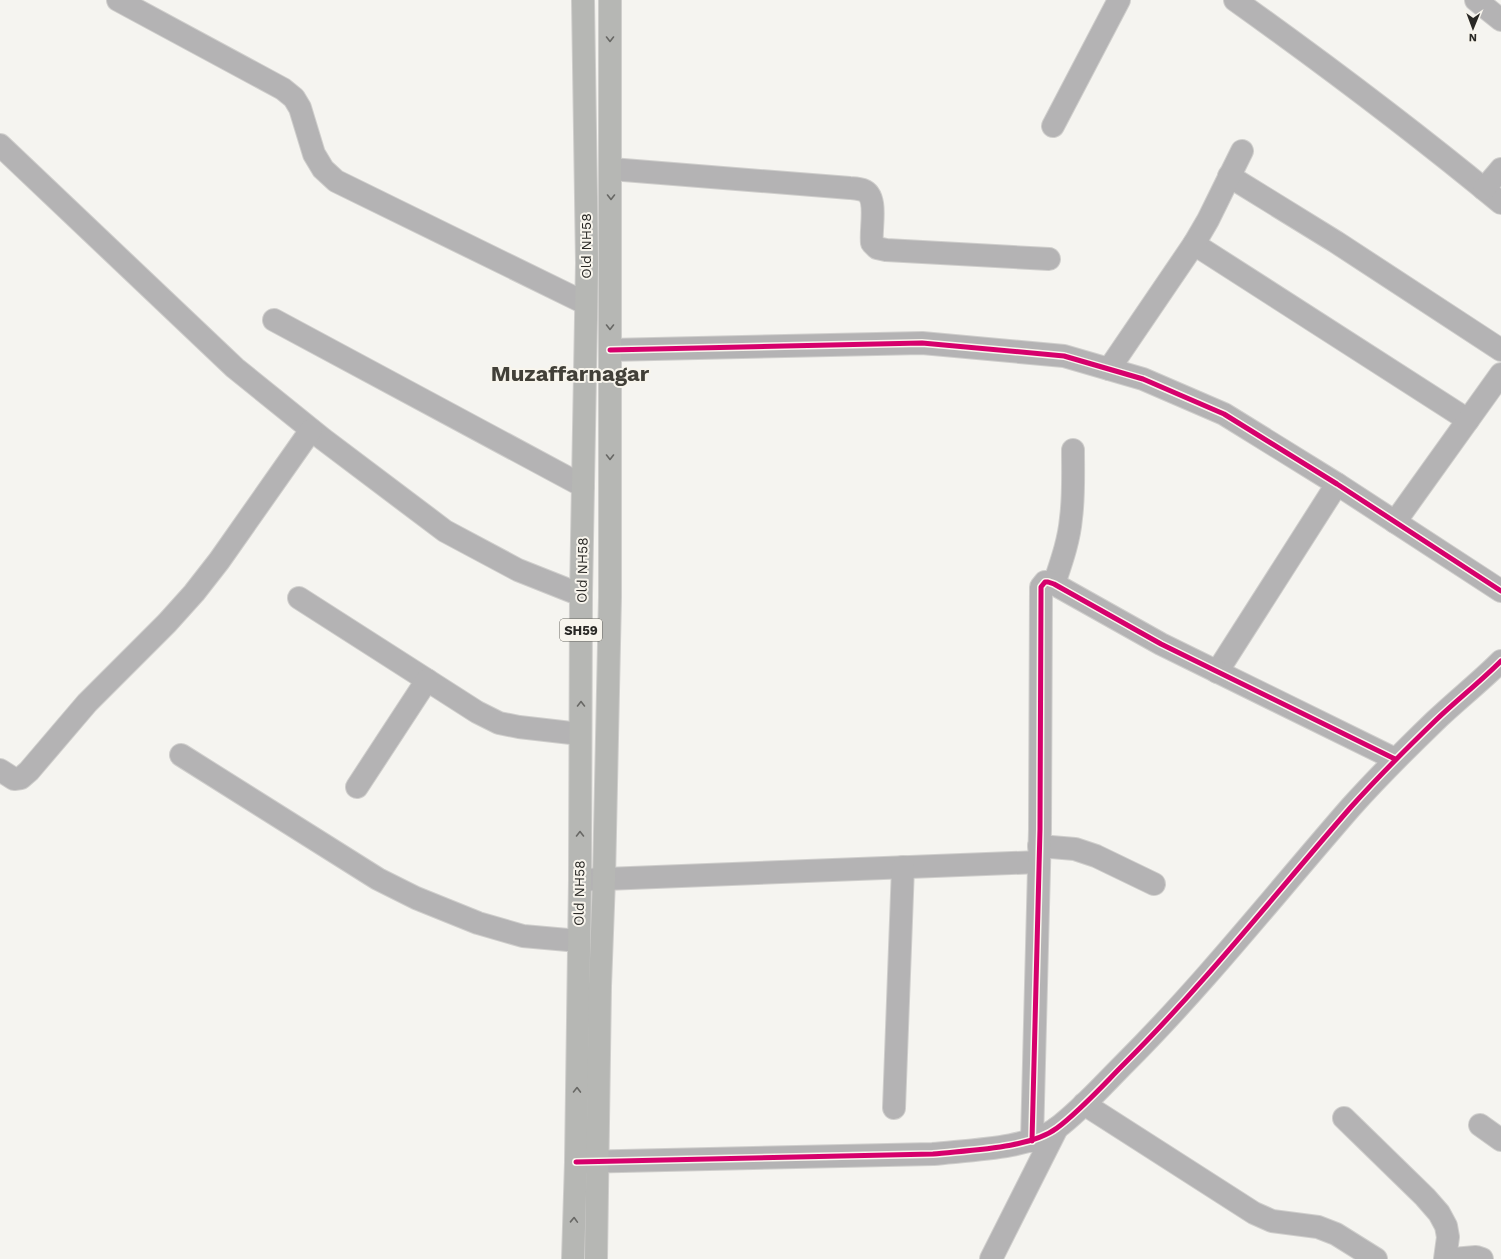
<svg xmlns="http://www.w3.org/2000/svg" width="1501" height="1259" font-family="'Work Sans',sans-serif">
<rect width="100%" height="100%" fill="#f5f4f0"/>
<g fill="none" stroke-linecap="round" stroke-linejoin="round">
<g stroke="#cfcecc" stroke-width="24">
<g id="minor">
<path d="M118 0 283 89 294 98 300 108 314 154 323 169 336 181 585 303"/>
<path d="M1235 0C1326 65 1415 132 1501 203"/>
<path d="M1476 0 1501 20"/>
<path d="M1053 126 1119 0"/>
<path d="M0 145 235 368 323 439 445 531 518 570 581 595"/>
<path d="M611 169 850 188C854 188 859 189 863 190 879 196 870 229 872 243L877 248 886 250 1049 259"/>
<path d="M1229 176 1336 242 1501 350"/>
<path d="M1484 189 1501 169"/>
<path d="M1194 244 1468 420"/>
<path d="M274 320 583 486"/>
<path d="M610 350 922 343 1064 356 1143 379 1224 414 1337 484 1501 591"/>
<path d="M1109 369 1194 244 1208 220 1242 151"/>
<path d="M1395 522 1501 374"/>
<path d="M1054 584C1061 563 1069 541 1071 518 1074 496 1073 473 1073 450"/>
<path d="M299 598 477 712 499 723 519 727 580 734"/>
<path d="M1217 672 1337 484"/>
<path d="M181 755 378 879 416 898 478 923 523 936 579 941"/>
<path d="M0 770 14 779 21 778 29 771 87 703 167 623 194 593 219 561 311 430"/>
<path d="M357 787 427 680"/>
<path d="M1039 846 1075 849 1096 856 1154 884"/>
<path d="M580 880 1039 862"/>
<path d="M1084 1104 1254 1213 1272 1221 1318 1227 1336 1234 1376 1259"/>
<path d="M894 1108 903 867"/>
<path d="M1344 1118 1425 1197 1439 1213 1446 1226 1448 1237 1445 1259"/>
<path d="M1480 1125 1501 1140"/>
<path d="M1032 1141 1040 829 1041 587 1045 582H1048L1054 584 1161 644 1395 759"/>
<path d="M578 1162 933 1154C968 1150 1029 1149 1057 1128 1081 1110 1104 1084 1125 1063 1205 983 1276 893 1351 807 1378 777 1406 749 1435 721 1457 700 1480 682 1501 661"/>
<path d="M991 1259 1057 1128"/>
<path d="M1453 1259 1476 1257 1482 1259"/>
</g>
</g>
<g stroke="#cfcecc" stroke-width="24">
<g id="major">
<path d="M573 1259 576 1162 580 880 581 595 587 263 583 0"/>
<path d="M596 1259 600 986 604 879 610 597V0"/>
</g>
</g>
<use href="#minor" stroke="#b4b3b4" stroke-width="22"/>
<use href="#major" stroke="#b6b7b4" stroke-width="22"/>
<g stroke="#f8f5ed" stroke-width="8">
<g id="cycleway">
<path d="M610 350 922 343 1064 356 1143 379 1224 414 1337 484 1501 591"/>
<path d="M1032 1141 1040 829 1041 587 1045 582H1048L1054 584 1161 644 1395 759"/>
<path d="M576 1162 933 1154C968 1150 1029 1149 1057 1128 1081 1110 1104 1084 1125 1063 1205 983 1276 893 1351 807 1378 777 1406 749 1435 721 1457 700 1480 682 1501 661"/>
</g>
</g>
<use href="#cycleway" stroke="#d6006c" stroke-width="5"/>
</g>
<defs><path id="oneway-chevron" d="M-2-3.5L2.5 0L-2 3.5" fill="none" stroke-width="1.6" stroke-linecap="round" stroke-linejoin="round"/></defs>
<g stroke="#686865">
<use href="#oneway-chevron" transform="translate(610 39) rotate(90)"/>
<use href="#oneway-chevron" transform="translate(611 197) rotate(90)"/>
<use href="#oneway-chevron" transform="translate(610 327) rotate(90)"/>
<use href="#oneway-chevron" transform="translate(610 457) rotate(90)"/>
<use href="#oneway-chevron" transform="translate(581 704) rotate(-90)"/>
<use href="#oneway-chevron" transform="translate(580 834) rotate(-90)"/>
<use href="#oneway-chevron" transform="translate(577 1090) rotate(-89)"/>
<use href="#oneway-chevron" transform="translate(574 1220) rotate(-88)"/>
</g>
<g text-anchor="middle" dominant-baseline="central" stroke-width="4" stroke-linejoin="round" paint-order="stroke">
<rect fill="#f8f5ed" stroke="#676661" stroke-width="1" x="560" y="619" width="42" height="22" rx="3"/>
<g font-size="13" font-weight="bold" fill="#292825">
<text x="581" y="630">SH59</text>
</g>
<g font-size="14" fill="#292825" stroke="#f8f5ed">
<text transform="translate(586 246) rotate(-90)">Old NH58</text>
<text transform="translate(582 570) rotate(-89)">Old NH58</text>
<text transform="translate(579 893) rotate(-89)">Old NH58</text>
</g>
<g font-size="22" font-weight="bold" fill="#424039" stroke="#f8f5ed">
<text x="570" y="373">Muzaffarnagar</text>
</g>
</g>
<g transform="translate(1473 28) rotate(181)" stroke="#f8f5ed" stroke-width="3" paint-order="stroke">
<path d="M0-3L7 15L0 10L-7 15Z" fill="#292825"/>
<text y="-6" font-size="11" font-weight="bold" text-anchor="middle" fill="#292825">N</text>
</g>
</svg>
